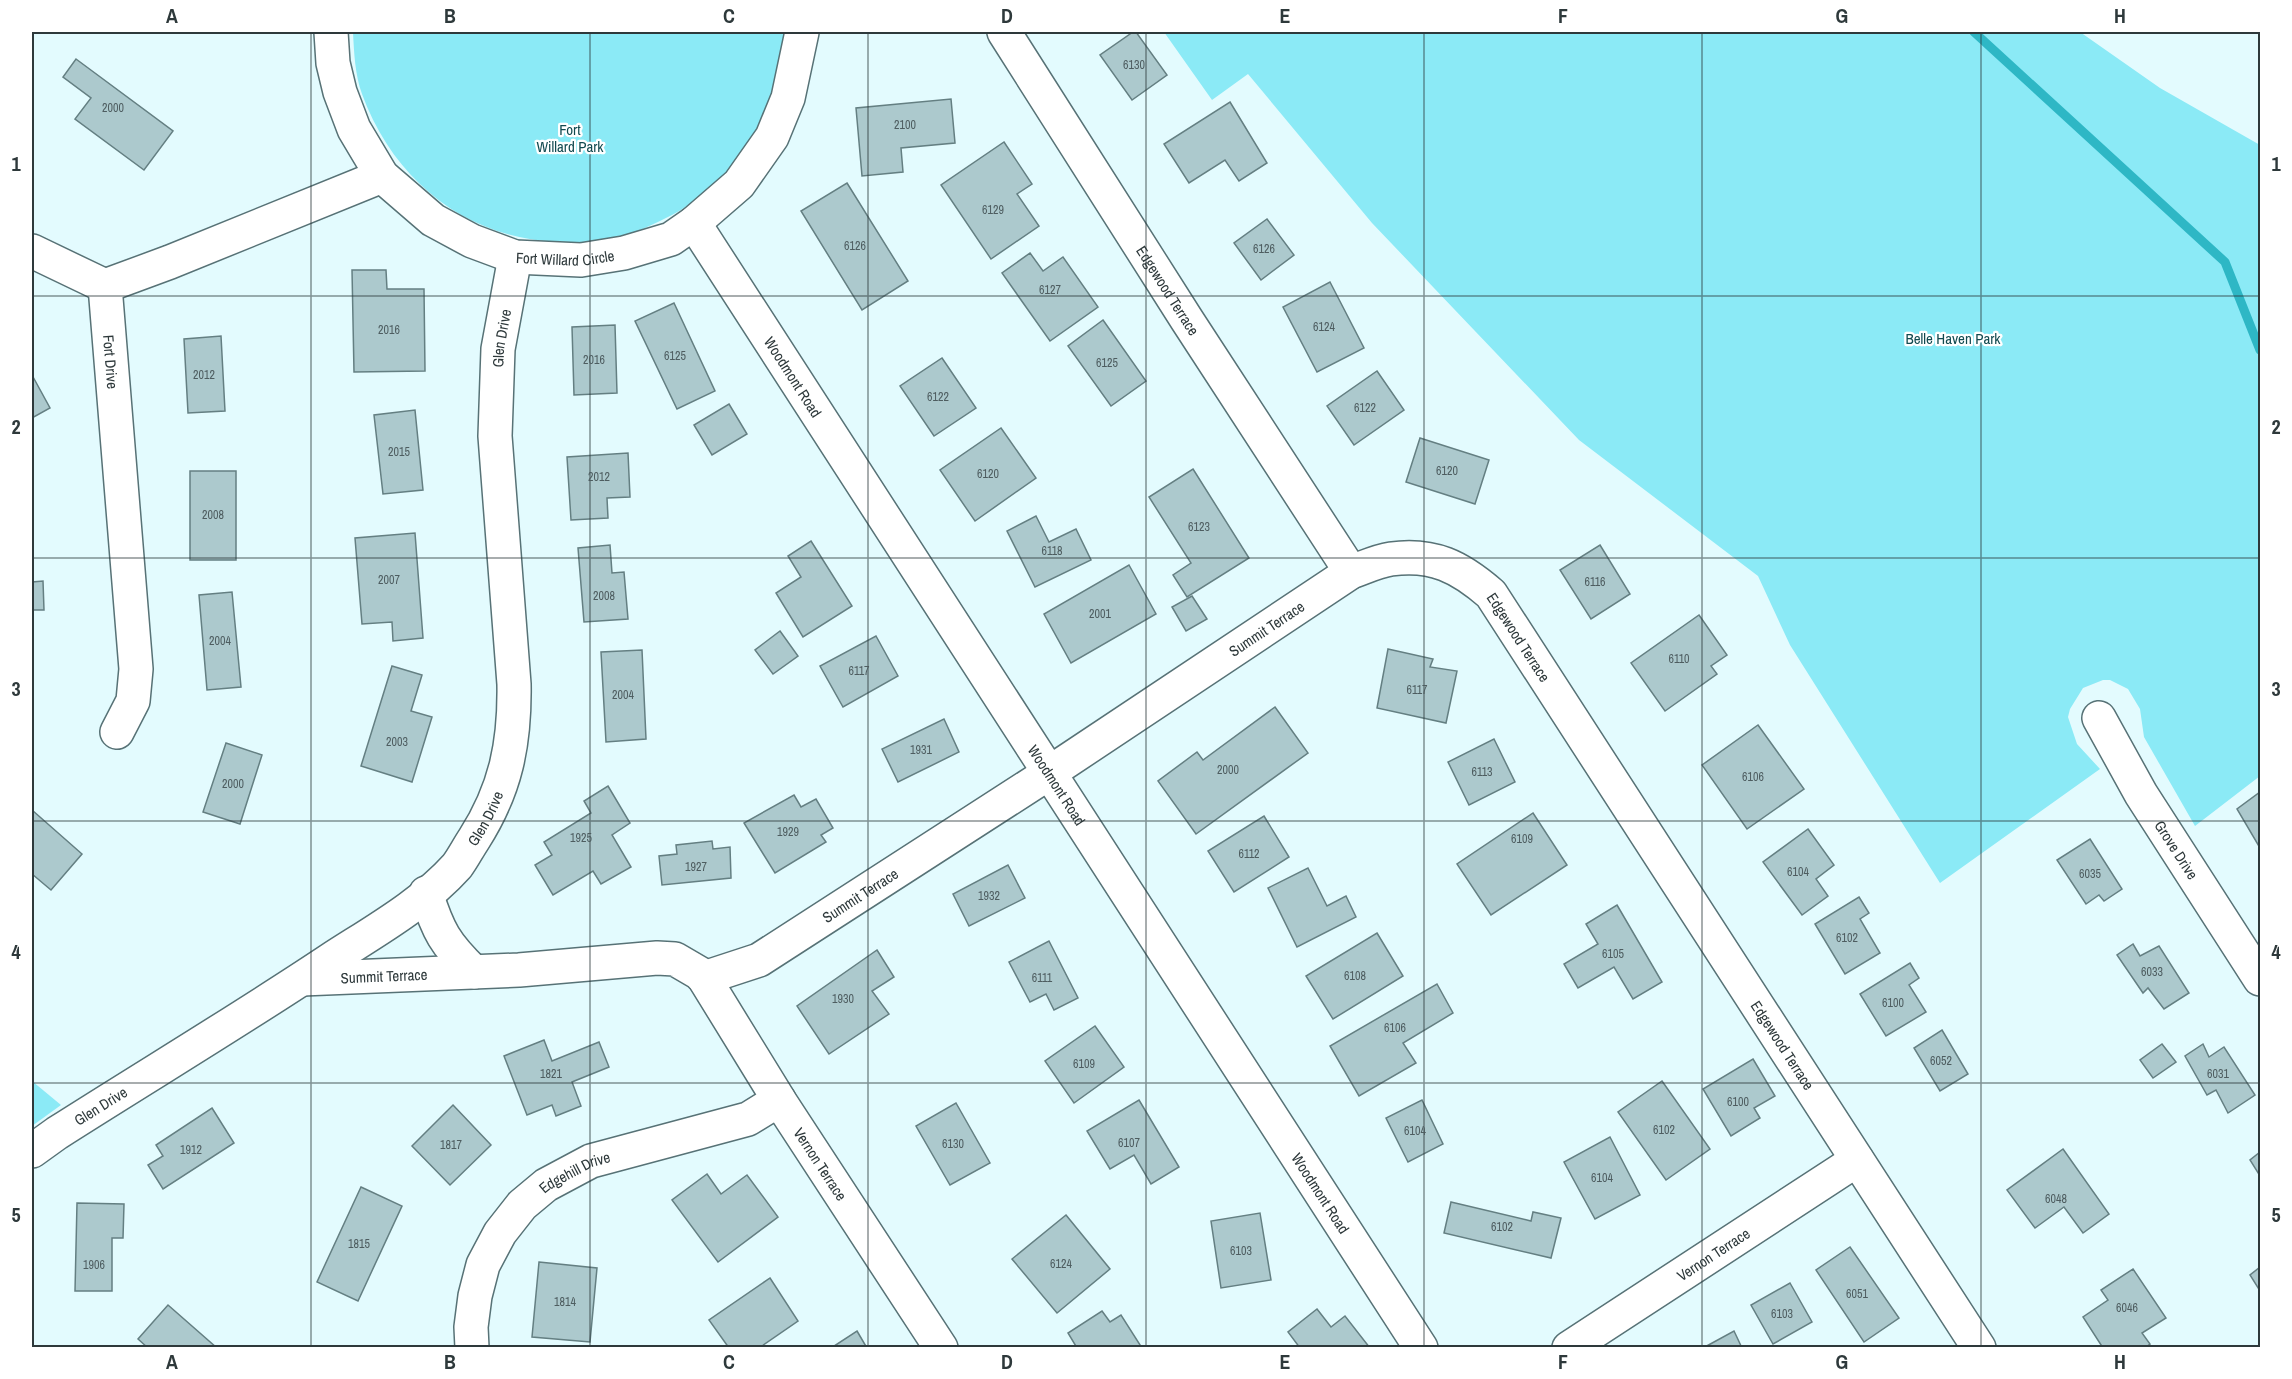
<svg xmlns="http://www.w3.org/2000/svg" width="2292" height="1379" font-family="'Archivo Narrow',sans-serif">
<rect width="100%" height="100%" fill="#e3fbfe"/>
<g fill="#8beaf6">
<path d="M353 32H786C782 63 779 94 763 123 742 162 711 194 672 215 655 224 636 232 618 238 598 244 575 243 555 242 464 237 393 179 362 94 355 75 354 52 353 32Z"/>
<path d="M1164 32H2080L2160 88 2260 145V776L2195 826 2144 737 2140 709 2128 689 2110 680H2103L2083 688 2070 709 2068 717 2077 744 2100 769 1940 883 1790 645 1758 576 1579 440 1372 223 1248 74 1212 100Z"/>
<path d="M32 1081 61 1105 32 1126Z"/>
</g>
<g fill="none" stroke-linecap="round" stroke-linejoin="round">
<path stroke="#2eb7c5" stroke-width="9" d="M1974 32 2225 262 2260 350"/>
</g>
<g fill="#acc9cd" stroke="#647f82" stroke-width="1.5">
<path d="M1133 32H1136L1167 75 1132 100 1100 55Z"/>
<path d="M76 59 173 131 144 170 75 119 91 98 63 77Z"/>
<path d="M951 99 955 143 901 148 903 172 862 176 856 108Z"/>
<path d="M1230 102 1267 163 1239 181 1225 160 1189 183 1164 144Z"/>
<path d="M1004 142 1032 184 1017 194 1039 226 991 259 941 185Z"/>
<path d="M847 183 908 281 862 310 801 211Z"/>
<path d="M1267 219 1294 255 1261 280 1234 243Z"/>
<path d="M1030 253 1043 271 1063 257 1098 307 1050 341 1002 273Z"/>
<path d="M352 270H386L387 289H424L425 371 354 372Z"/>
<path d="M1330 282 1364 348 1317 372 1283 307Z"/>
<path d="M674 303 715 391 677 409 635 321Z"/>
<path d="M1103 320 1146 381 1111 406 1068 346Z"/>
<path d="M615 325 617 393 574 395 572 327Z"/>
<path d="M221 336 225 411 188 413 184 339Z"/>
<path d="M942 358 976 408 934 436 900 386Z"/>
<path d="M1377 371 1404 410 1354 445 1327 406Z"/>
<path d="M32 375 50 408 32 418Z"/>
<path d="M729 404 747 434 712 455 694 425Z"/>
<path d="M415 410 423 490 383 494 374 415Z"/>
<path d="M1001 428 1036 478 975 521 940 470Z"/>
<path d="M1420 438 1489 460 1475 504 1406 482Z"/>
<path d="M628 453 630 497 607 498 608 518 571 520 567 457Z"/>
<path d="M1193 469 1249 558 1187 597 1173 575 1191 563 1149 497Z"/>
<rect x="190" y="471" width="46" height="89"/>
<path d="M1036 516 1049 542 1076 529 1091 560 1035 587 1007 531Z"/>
<path d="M415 533 423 638 393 641 392 622 362 624 355 538Z"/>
<path d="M811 541 852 606 803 637 776 593 801 577 788 556Z"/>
<path d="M610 545 612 573 624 572 628 619 584 622 578 548Z"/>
<path d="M1600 545 1630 594 1591 619 1560 570Z"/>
<path d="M1129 565 1156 614 1071 663 1044 614Z"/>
<path d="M43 581 44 610H32V582Z"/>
<path d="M232 592 241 687 207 690 199 595Z"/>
<path d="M1192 596 1207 619 1186 631 1172 607Z"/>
<path d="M1699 615 1727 655 1711 666 1717 674 1665 711 1631 663Z"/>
<path d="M780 631 798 656 773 674 755 650Z"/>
<path d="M876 636 898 676 843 707 820 666Z"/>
<path d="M1388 649 1433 659 1430 667 1457 671 1446 723 1377 708Z"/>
<path d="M642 650 646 739 606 742 601 652Z"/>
<path d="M392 666 422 675 411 711 432 717 412 782 361 766Z"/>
<path d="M1275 707 1308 753 1196 834 1158 781 1197 752 1203 760Z"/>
<path d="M944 719 959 752 898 782 882 749Z"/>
<path d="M1758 725 1804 789 1747 829 1702 765Z"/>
<path d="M1494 739 1515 782 1469 805 1448 762Z"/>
<path d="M226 743 262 755 240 824 203 812Z"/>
<path d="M608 786 630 823 612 835 631 867 601 884 593 871 553 895 535 865 552 855 544 842 591 813 584 801Z"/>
<path d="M2260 792V848L2237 809Z"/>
<path d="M794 795 801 807 816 799 833 828 821 835 826 842 775 873 744 823Z"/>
<path d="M32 810 82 854 51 890 32 874Z"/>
<path d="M1533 813 1567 865 1491 915 1457 864Z"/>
<path d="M1264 816 1289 857 1234 892 1208 851Z"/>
<path d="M1808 829 1834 865 1816 879 1828 896 1802 915 1763 862Z"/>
<path d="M2090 839 2122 889 2104 901 2099 895 2086 904 2057 860Z"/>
<path d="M712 841 713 849 730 847 731 878 662 885 659 856 677 854 676 845Z"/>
<path d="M1008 865 1025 898 969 926 953 894Z"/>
<path d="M1308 868 1327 906 1346 896 1356 917 1297 947 1268 888Z"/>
<path d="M1859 897 1869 913 1860 919 1880 953 1845 974 1815 924Z"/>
<path d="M1617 905 1662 982 1633 999 1614 967 1578 988 1564 964 1598 944 1586 924Z"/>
<path d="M1377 933 1403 976 1333 1019 1306 976Z"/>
<path d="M1049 941 1078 998 1054 1010 1046 994 1030 1002 1009 962Z"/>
<path d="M2133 944 2140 956 2159 946 2189 993 2164 1009 2148 988 2143 993 2117 955Z"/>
<path d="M877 950 894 977 872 991 889 1014 829 1054 797 1006Z"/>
<path d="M1910 963 1919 978 1909 985 1926 1012 1886 1036 1860 994Z"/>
<path d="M1437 984 1453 1013 1403 1043 1416 1063 1359 1096 1330 1046Z"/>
<path d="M1095 1026 1124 1067 1074 1103 1045 1061Z"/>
<path d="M1942 1030 1968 1074 1940 1091 1914 1048Z"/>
<path d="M544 1040 552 1061 599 1042 609 1067 572 1082 581 1106 556 1116 552 1105 527 1115 504 1056Z"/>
<path d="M2162 1044 2176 1062 2153 1078 2140 1060Z"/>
<path d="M2203 1044 2209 1057 2224 1047 2255 1095 2228 1113 2216 1090 2207 1095 2185 1056Z"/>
<path d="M1753 1059 1775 1096 1754 1108 1760 1118 1731 1136 1703 1089Z"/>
<path d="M1662 1081 1710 1149 1666 1180 1618 1112Z"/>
<path d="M1139 1100 1179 1167 1151 1184 1134 1155 1110 1169 1087 1131Z"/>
<path d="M1422 1100 1443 1144 1408 1162 1386 1118Z"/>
<path d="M956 1103 990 1163 950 1185 916 1126Z"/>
<path d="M453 1105 491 1145 450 1185 412 1146Z"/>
<path d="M212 1108 234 1143 163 1189 148 1165 163 1156 156 1145Z"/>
<path d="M1610 1137 1640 1195 1595 1219 1564 1162Z"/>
<path d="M2063 1149 2109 1214 2083 1233 2064 1207 2035 1228 2007 1190Z"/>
<path d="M2260 1152V1176L2250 1160Z"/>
<path d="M707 1174 721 1194 747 1175 778 1217 718 1262 672 1200Z"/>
<path d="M361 1187 402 1206 358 1301 317 1282Z"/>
<path d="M1451 1202 1531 1221 1533 1212 1561 1218 1551 1258 1444 1233Z"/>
<path d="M77 1203 124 1204 123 1238H112V1291H75Z"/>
<path d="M1260 1213 1271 1280 1221 1288 1211 1221Z"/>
<path d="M1066 1215 1110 1269 1057 1313 1012 1259Z"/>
<path d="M1850 1247 1899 1318 1864 1342 1816 1270Z"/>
<path d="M539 1262 597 1268 590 1342 532 1337Z"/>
<path d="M2260 1267V1291L2250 1275Z"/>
<path d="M2133 1269 2166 1318 2142 1333 2150 1344 2145 1348H2103L2083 1317 2108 1300 2101 1290Z"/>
<path d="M770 1278 798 1321 759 1348H729L709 1320Z"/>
<path d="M1790 1283 1812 1322 1773 1344 1751 1305Z"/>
<path d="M168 1305 217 1348H148L138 1339Z"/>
<path d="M1317 1309 1331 1327 1345 1316 1370 1348H1300L1288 1332Z"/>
<path d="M1102 1311 1110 1322 1121 1315 1142 1348H1077L1068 1333Z"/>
<path d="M857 1331 867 1348H831Z"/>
<path d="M1734 1331 1742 1348H1703Z"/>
</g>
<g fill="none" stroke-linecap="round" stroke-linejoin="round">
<g stroke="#577276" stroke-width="36">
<g id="minor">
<path id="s1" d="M331 32 333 63 340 92 354 129 382 176 433 220 472 241 515 257 581 260 624 253 671 239 694 223 739 184 772 137 788 98 802 32"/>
<path id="s2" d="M1004 32 1187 320 1351 572"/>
<path id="s3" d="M694 223 1421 1348"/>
<path d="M32 251 105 286"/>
<path id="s4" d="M105 286 136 669 133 701 117 732"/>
<path d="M105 286 170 262 382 176"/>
<path id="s5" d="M2099 718 2141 794 2260 979"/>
<path d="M426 893C438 931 445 944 474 972"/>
<path id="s6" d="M704 978 759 960 1049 773 1351 572C1363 568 1377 561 1391 559 1433 553 1460 567 1491 594L1979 1348"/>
<path id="s7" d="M302 979 519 970 657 958 675 959 699 973 704 978 779 1100 941 1348"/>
<path id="s8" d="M32 1151 57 1133C148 1075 240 1020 330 960 373 932 422 905 457 866 463 858 468 848 474 839 506 789 515 743 514 684L495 436 498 349 515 257"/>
<path id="s9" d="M472 1348 471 1327 475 1296 483 1265 500 1233 522 1205 546 1185 591 1161 748 1119 779 1100"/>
<path id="s10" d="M1569 1348 1857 1160"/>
</g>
</g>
<use href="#minor" stroke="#fff" stroke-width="33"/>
</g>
<path fill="none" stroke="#2e393b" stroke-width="1.5" stroke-opacity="0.55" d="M311 32V1348M590 32V1348M868 32V1348M1146 32V1348M1424 32V1348M1702 32V1348M1981 32V1348M32 296H2260M32 558H2260M32 821H2260M32 1083H2260"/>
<g text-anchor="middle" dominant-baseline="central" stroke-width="4.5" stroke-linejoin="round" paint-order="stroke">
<g font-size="12" fill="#4e5d60">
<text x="1134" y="65">6130</text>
<text x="113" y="108">2000</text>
<text x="905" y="125">2100</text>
<text x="993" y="210">6129</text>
<text x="855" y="246">6126</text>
<text x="1264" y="249">6126</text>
<text x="1050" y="290">6127</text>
<text x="1324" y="327">6124</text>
<text x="389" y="330">2016</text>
<text x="675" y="356">6125</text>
<text x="594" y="360">2016</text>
<text x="1107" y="363">6125</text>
<text x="204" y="375">2012</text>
<text x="938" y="397">6122</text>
<text x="1365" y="408">6122</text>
<text x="399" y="452">2015</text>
<text x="1447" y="471">6120</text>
<text x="988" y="474">6120</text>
<text x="599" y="477">2012</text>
<text x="213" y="515">2008</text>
<text x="1199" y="527">6123</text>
<text x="1052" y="551">6118</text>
<text x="389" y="580">2007</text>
<text x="1595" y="582">6116</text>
<text x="604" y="596">2008</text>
<text x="1100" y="614">2001</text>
<text x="220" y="641">2004</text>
<text x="1679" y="659">6110</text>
<text x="859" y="671">6117</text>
<text x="1417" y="690">6117</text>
<text x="623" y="695">2004</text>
<text x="397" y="742">2003</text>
<text x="921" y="750">1931</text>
<text x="1228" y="770">2000</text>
<text x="1482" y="772">6113</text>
<text x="1753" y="777">6106</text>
<text x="233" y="784">2000</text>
<text x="788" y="832">1929</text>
<text x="581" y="838">1925</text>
<text x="1522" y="839">6109</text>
<text x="1249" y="854">6112</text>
<text x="696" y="867">1927</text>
<text x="1798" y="872">6104</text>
<text x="2090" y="874">6035</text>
<text x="989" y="896">1932</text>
<text x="1847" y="938">6102</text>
<text x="1613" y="954">6105</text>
<text x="2152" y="972">6033</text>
<text x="1355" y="976">6108</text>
<text x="1042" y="978">6111</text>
<text x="843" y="999">1930</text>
<text x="1893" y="1003">6100</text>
<text x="1395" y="1028">6106</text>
<text x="1941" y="1061">6052</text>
<text x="1084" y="1064">6109</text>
<text x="551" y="1074">1821</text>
<text x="2218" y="1074">6031</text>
<text x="1738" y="1102">6100</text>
<text x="1664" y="1130">6102</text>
<text x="1415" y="1131">6104</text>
<text x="1129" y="1143">6107</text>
<text x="953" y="1144">6130</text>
<text x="451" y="1145">1817</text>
<text x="191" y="1150">1912</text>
<text x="1602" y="1178">6104</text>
<text x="2056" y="1199">6048</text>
<text x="1502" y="1227">6102</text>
<text x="359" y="1244">1815</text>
<text x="1241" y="1251">6103</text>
<text x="1061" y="1264">6124</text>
<text x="94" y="1265">1906</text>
<text x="1857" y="1294">6051</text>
<text x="565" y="1302">1814</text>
<text x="2127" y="1308">6046</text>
<text x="1782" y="1314">6103</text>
</g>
<g font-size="15" fill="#114a50" stroke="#fff">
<text x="570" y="129">Fort<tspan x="570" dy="17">Willard Park</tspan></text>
<text x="1953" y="338">Belle Haven Park</text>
</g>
<g font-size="15" fill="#2e393b" stroke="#fff">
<text stroke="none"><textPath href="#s1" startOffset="363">Fort Willard Circle</textPath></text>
<text stroke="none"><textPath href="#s2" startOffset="306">Edgewood Terrace</textPath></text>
<text stroke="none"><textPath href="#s8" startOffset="1054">Glen Drive</textPath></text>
<text stroke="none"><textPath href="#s4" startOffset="76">Fort Drive</textPath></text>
<text stroke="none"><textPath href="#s3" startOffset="183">Woodmont Road</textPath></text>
<text stroke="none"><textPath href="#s6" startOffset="664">Summit Terrace</textPath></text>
<text stroke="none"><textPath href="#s6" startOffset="969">Edgewood Terrace</textPath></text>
<text stroke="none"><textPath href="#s3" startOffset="669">Woodmont Road</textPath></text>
<text stroke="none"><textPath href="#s8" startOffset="568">Glen Drive</textPath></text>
<text stroke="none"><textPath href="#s5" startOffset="153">Grove Drive</textPath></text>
<text stroke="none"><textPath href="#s6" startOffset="178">Summit Terrace</textPath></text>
<text stroke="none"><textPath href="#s7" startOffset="82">Summit Terrace</textPath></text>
<text stroke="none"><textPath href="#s6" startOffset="1455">Edgewood Terrace</textPath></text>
<text stroke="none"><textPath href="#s8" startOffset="82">Glen Drive</textPath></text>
<text stroke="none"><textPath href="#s7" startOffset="628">Vernon Terrace</textPath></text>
<text stroke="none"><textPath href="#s9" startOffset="219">Edgehill Drive</textPath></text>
<text stroke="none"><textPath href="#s3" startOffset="1155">Woodmont Road</textPath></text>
<text stroke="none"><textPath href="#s10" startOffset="172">Vernon Terrace</textPath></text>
</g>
</g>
<rect width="2292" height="1379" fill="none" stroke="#ffffff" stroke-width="66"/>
<rect x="33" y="33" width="2226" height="1313" fill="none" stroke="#2e393b" stroke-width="2"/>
<g font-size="20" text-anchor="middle" font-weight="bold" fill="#2e393b">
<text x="172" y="23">A</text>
<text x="450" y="23">B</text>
<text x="729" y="23">C</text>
<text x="1007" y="23">D</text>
<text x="1285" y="23">E</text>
<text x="1563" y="23">F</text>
<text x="1842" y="23">G</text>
<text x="2120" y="23">H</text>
<text x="16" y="171">1</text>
<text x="2276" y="171">1</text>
<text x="16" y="434">2</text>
<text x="2276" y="434">2</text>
<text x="16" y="696">3</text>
<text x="2276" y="696">3</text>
<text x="16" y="959">4</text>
<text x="2276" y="959">4</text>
<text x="16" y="1222">5</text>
<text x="2276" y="1222">5</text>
<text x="172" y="1369">A</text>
<text x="450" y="1369">B</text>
<text x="729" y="1369">C</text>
<text x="1007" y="1369">D</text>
<text x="1285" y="1369">E</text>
<text x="1563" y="1369">F</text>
<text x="1842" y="1369">G</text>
<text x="2120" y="1369">H</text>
</g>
</svg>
